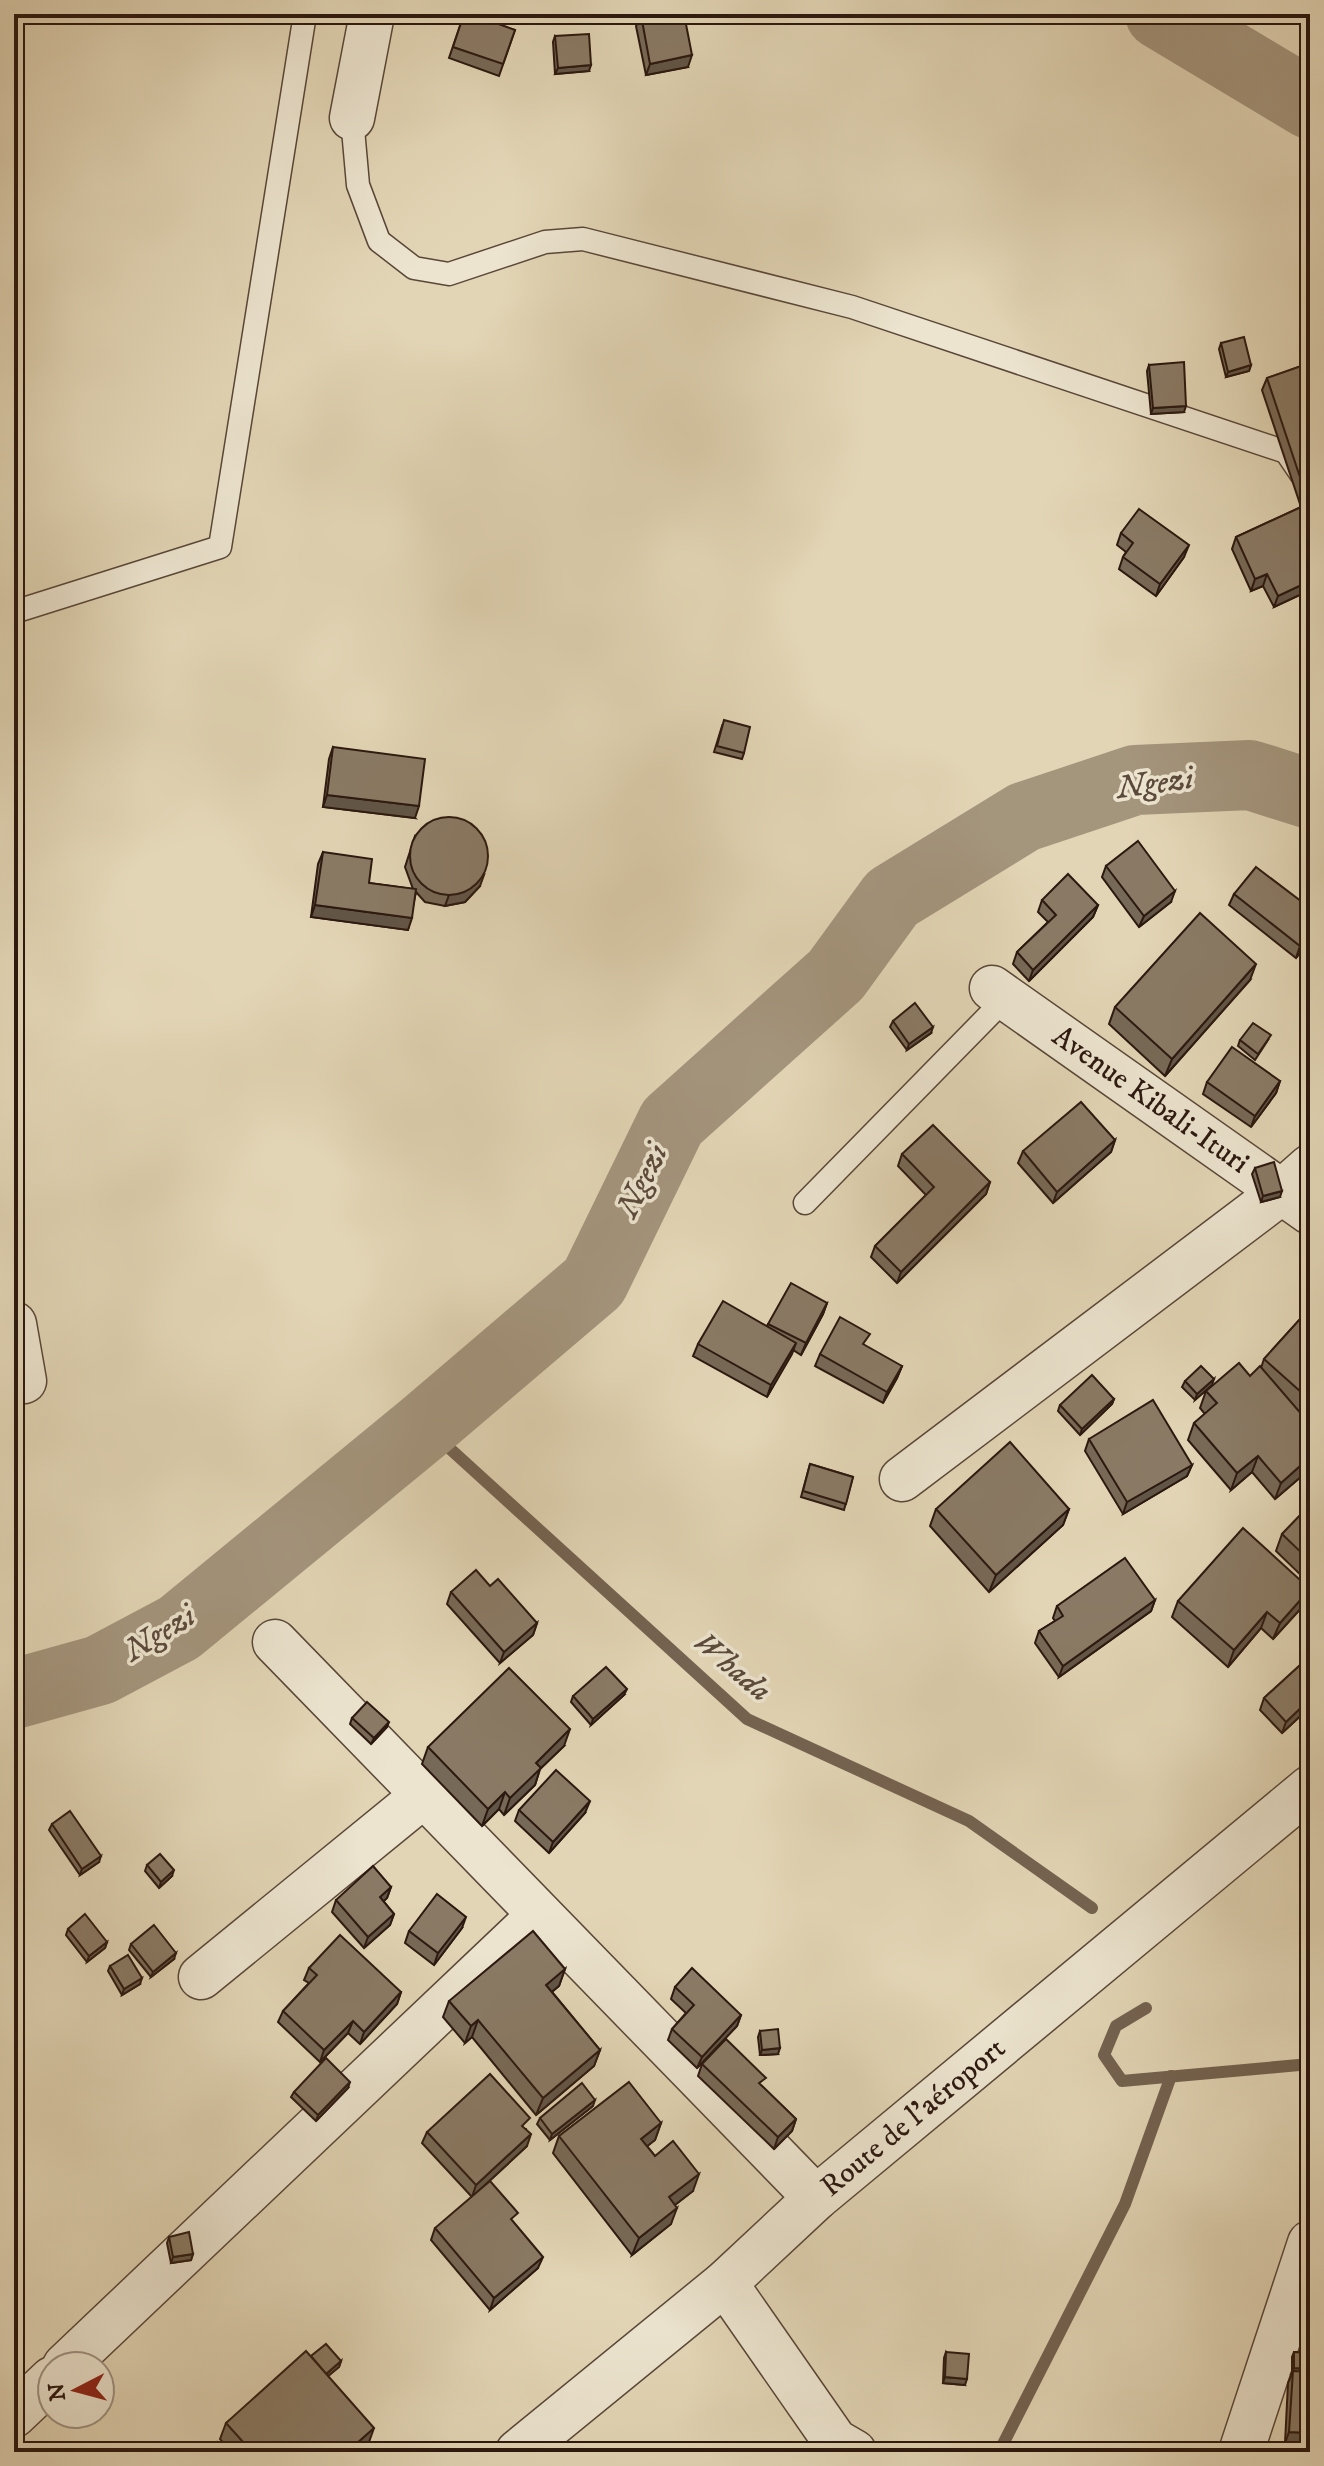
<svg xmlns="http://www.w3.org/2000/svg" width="1324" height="2466" font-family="'IM FELL DW Pica',serif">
<rect width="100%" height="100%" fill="#e2d5b5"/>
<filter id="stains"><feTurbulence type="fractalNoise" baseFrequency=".0025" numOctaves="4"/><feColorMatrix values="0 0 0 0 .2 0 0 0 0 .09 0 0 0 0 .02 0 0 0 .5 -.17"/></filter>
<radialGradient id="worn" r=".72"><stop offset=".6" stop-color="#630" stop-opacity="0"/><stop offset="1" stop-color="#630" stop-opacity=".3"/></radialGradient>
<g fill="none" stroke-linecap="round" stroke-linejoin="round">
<g stroke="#746351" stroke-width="12">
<path d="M425 1426 747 1719 969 1821 1092 1908"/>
<path d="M1146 2008 1116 2026 1104 2055 1122 2081 1310 2064"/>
<path d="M999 2452 1125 2204 1171 2076"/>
</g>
<g stroke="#a4957d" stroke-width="70">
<path d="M1160 14 1310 104"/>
<path d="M14 1694 100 1670 179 1628 425 1426 594 1282 672 1122 836 975 892 898 1024 817 1135 780 1250 775 1310 794"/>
</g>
<g stroke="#594738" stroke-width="25">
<g id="service">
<path d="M352 118 358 185 379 241 414 268 449 274 545 242 583 239 852 307 1286 452 1301 474 1310 473"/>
<path d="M14 612 220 547 305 14"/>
<path d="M805 1203 1006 998"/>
</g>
</g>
<g stroke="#594738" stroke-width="47">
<g id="minor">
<path d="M352 118 372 14"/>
<path id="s1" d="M992 988 1310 1212"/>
<path d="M14 1324 24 1381"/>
<path d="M902 1479 1283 1191 1310 1167"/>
<path d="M275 1642 816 2198"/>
<path d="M201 1977 424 1795"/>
<path d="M65 2366 540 1915"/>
<path d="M14 2415 52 2379"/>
<path d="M1241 2452 1310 2243"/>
</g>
</g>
<g stroke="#594738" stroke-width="47">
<g id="tertiary">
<path d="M725 2283 835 2441 854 2452"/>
<path id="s2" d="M518 2452 725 2283 816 2198 1310 1788"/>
</g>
</g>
<use href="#service" stroke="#ece4cf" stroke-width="22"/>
<use href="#minor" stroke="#ece4cf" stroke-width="44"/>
<use href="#tertiary" stroke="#ece4cf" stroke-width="44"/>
</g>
<g fill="#776957" stroke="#2b180f" stroke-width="2">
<path d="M464 14 515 30 499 76 449 58Z"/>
<path d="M641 15 688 67 646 75 636 26Z"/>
<path d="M555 36 589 71 555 74 553 42Z"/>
<path d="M1221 343 1251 365 1249 371 1226 377 1219 349Z"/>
<path d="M1310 363 1308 577 1310 581 1306 592 1274 607 1263 586 1251 591 1232 549 1236 537 1301 507 1262 390 1267 378Z"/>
<path d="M1149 365 1184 412 1151 414 1147 371Z"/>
<path d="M1121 533 1184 557 1156 596 1119 569 1123 557 1126 552 1117 545Z"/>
<path d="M722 726 744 753 742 759 714 752Z"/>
<path d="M333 747 415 818 323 807 329 759Z"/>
<path d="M415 836 480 886 465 902 445 906 425 902 416 892 408 930 311 917 318 864 323 852 369 883 413 889 405 867Z"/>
<path d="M1106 866 1171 902 1139 927 1102 877Z"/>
<path d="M1234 894 1310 940 1296 958 1229 905Z"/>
<path d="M1042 900 1098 905 1093 917 1029 981 1013 964 1017 952 1048 922 1038 912Z"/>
<path d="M1250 980 1165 1076 1109 1024 1115 1007Z"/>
<path d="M893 1021 931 1033 907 1050 890 1027Z"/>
<path d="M1240 1040H1268L1255 1060 1238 1046Z"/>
<path d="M1280 1081 1276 1093 1251 1127 1203 1094 1207 1082Z"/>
<path d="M1115 1140 1111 1152 1053 1203 1018 1163 1023 1151Z"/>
<path d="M902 1154 990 1182 986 1194 897 1283 871 1257 875 1246 926 1195 898 1166Z"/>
<path d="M1255 1168 1280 1197 1261 1202 1252 1174Z"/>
<path d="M827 1303 823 1314 801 1355 793 1350 767 1397 693 1356 698 1344 767 1326 768 1324Z"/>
<path d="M1310 1308V1423L1304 1417 1310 1424V1469L1275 1499 1252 1472 1231 1490 1188 1440 1194 1423 1205 1414 1200 1408 1206 1391 1250 1376 1261 1368 1264 1359Z"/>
<path d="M820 1354 902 1366 897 1378 883 1403 815 1366Z"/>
<path d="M1185 1381 1212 1385 1195 1400 1182 1387Z"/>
<path d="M1114 1399 1112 1404 1080 1435 1058 1411 1060 1405Z"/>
<path d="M1089 1439 1192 1465 1187 1476 1123 1514 1085 1451Z"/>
<path d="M810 1464 853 1477 844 1510 801 1497Z"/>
<path d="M1310 1505V1584L1276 1551 1282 1534Z"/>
<path d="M936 1509H1069L1063 1525 989 1592 930 1526Z"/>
<path d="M490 1586 537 1623 533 1635 500 1663 447 1604 451 1592Z"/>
<path d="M1310 1589 1304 1605 1273 1639 1261 1628 1228 1667 1172 1617 1178 1601Z"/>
<path d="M1155 1600 1151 1611 1059 1677 1035 1643 1039 1631 1055 1621 1053 1618 1057 1606Z"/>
<path d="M1310 1656V1707L1282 1733 1260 1710 1264 1698Z"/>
<path d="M624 1695 591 1725 571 1702 573 1696Z"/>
<path d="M352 1718 387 1727 371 1744 350 1724Z"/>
<path d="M564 1746 540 1769 535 1785 504 1815 499 1809 482 1826 422 1764 428 1747Z"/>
<path d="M519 1810 585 1813 549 1853 515 1821Z"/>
<path d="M52 1824 99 1862 80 1875 49 1830Z"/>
<path d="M147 1865 172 1876 159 1888 145 1871Z"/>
<path d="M391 1887 387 1898 383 1901 394 1914 390 1925 364 1948 332 1912 336 1900Z"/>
<path d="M462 1928 434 1965 405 1943 409 1931Z"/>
<path d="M68 1929 107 1942 105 1948 87 1962 66 1935Z"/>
<path d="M131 1944 174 1959 151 1977 129 1950Z"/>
<path d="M110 1966 140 1984 122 1995 108 1971Z"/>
<path d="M309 1968 401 1992 397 2004 360 2044 348 2033 320 2062 278 2022 283 2011 309 1983 304 1980Z"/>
<path d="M565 1969 559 1986 552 1992 600 2050 594 2066 536 2115 472 2037 465 2043 443 2017 449 2001Z"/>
<path d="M675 1987 741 2015 737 2026 697 2068 668 2040 672 2029 686 2013 671 1999Z"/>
<path d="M760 2031 778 2054 760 2055 758 2037Z"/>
<path d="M702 2064 762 2086 796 2119 792 2131 774 2149 698 2076Z"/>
<path d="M348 2088 316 2121 291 2097 294 2092Z"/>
<path d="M593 2106 550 2140 537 2124 540 2118Z"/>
<path d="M661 2123 655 2140 647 2146 655 2156 693 2191 675 2205 671 2224 632 2255 553 2153 559 2136Z"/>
<path d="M526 2129 527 2146 472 2197 422 2143 427 2132Z"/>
<path d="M514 2223 538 2268 490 2310 431 2240 435 2228Z"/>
<path d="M169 2237 193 2254 191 2260 171 2263 167 2243Z"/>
<path d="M946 2352 965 2385 943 2383 944 2358Z"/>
<path d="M1294 2352 1310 2353V2445L1285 2443 1288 2383 1292 2374V2357Z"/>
<path d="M311 2356 341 2361 339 2367 328 2376 368 2445 359 2452H231L220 2439 226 2423Z"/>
</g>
<g fill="#615547" stroke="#2b180f" stroke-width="2">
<path d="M692 55 688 67 646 75 650 64Z"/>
<path d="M591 65 589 71 555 74 558 68Z"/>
<path d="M1251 365 1249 371 1226 377 1228 372Z"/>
<path d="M1186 406 1184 412 1151 414 1153 408Z"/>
<path d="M1310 494V504L1301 507 1306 495Z"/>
<path d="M1189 545 1184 557 1156 596 1160 584Z"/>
<path d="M1310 567V576L1301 580 1305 569Z"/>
<path d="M1267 574 1263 586 1251 591 1255 579Z"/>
<path d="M1310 581 1306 592 1274 607 1278 596Z"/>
<path d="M327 795 419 806 415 818 323 807Z"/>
<path d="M484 875 480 886 465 902 445 906 449 895Z"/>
<path d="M1175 891 1171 902 1139 927 1144 916Z"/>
<path d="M315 905 412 918 408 930 311 917Z"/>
<path d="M1098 905 1093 917 1029 981 1033 970Z"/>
<path d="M1310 934V940L1296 958 1300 946Z"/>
<path d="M1256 964 1250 980 1165 1076 1172 1059Z"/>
<path d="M933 1027 931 1033 907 1050 909 1044Z"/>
<path d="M1280 1081 1276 1093 1251 1127 1255 1116Z"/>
<path d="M1115 1140 1111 1152 1053 1203 1057 1192Z"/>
<path d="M990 1182 986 1194 897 1283 901 1272Z"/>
<path d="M1282 1191 1280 1197 1261 1202 1263 1196Z"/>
<path d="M827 1303 823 1314 801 1355 806 1343Z"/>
<path d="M796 1343 792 1354 767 1397 771 1385Z"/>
<path d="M902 1366 897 1378 883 1403 887 1392Z"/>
<path d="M1214 1379 1212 1385 1195 1400 1197 1394Z"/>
<path d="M1114 1399 1112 1404 1080 1435 1082 1429Z"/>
<path d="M1258 1456 1252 1472 1231 1490 1237 1473Z"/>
<path d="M1310 1457V1469L1275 1499 1281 1483Z"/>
<path d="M1192 1465 1187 1476 1123 1514 1127 1502Z"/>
<path d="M1069 1509 1063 1525 989 1592 996 1575Z"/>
<path d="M1310 1589 1304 1605 1273 1639 1280 1623Z"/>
<path d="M1155 1600 1151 1611 1059 1677 1063 1666Z"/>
<path d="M1267 1612 1261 1628 1228 1667 1234 1650Z"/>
<path d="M537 1623 533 1635 500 1663 504 1652Z"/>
<path d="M627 1689 624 1695 591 1725 593 1719Z"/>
<path d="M1310 1699V1707L1282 1733 1286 1722Z"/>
<path d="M389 1722 387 1727 371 1744 374 1738Z"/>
<path d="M570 1729 564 1746 540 1769 535 1785 504 1815 510 1798 536 1763Z"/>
<path d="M505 1792 499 1809 482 1826 488 1809Z"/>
<path d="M590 1801 585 1813 549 1853 553 1842Z"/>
<path d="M101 1856 99 1862 80 1875 82 1869Z"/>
<path d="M174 1870 172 1876 159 1888 161 1882Z"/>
<path d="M391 1887 387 1898 376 1909 380 1897Z"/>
<path d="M394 1914 390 1925 364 1948 368 1937Z"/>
<path d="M466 1917 462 1928 434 1965 438 1953Z"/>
<path d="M107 1942 105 1948 87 1962 89 1956Z"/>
<path d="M176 1953 174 1959 151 1977 153 1972Z"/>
<path d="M565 1969 559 1986 540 2001 546 1985Z"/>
<path d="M142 1978 140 1984 122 1995 124 1989Z"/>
<path d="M401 1992 397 2004 360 2044 364 2032Z"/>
<path d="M741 2015 737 2026 697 2068 702 2057Z"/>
<path d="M478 2020 472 2037 465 2043 471 2026Z"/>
<path d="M353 2021 348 2033 320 2062 324 2050Z"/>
<path d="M780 2048 778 2054 760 2055 762 2050Z"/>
<path d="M600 2050 594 2066 536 2115 543 2098Z"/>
<path d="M350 2082 348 2088 316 2121 318 2115Z"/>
<path d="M595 2100 593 2106 550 2140 552 2134Z"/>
<path d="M796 2119 792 2131 774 2149 778 2137Z"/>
<path d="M661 2123 655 2140 635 2156 641 2139Z"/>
<path d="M531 2134 527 2146 472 2197 476 2185Z"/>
<path d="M699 2174 693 2191 663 2214 669 2197Z"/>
<path d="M677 2208 671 2224 632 2255 639 2238Z"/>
<path d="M193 2254 191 2260 171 2263 173 2257Z"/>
<path d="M543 2257 538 2268 490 2310 494 2298Z"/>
<path d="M341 2361 339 2367 321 2382 324 2376Z"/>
<path d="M1294 2368 1310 2369V2375L1291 2374Z"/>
<path d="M945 2377 967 2379 965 2385 943 2383Z"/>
<path d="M374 2428 368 2445 359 2452H347Z"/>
<path d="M1289 2432 1310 2433V2445L1285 2443Z"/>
</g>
<g fill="#8a7a65" stroke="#2b180f" stroke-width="2">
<path d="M464 14H471L515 30 503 64 453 47Z"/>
<path d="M645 14H684L692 55 650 64 641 15Z"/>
<path d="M589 34 591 65 558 68 555 36Z"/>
<path d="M1244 337 1251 365 1228 372 1221 343Z"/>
<path d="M1184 362 1186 406 1153 408 1149 365Z"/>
<path d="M1310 363V494L1306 495 1267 378Z"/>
<path d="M1310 503V567L1305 569 1310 581 1278 596 1267 574 1255 579 1236 537Z"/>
<path d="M1139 509 1189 545 1160 584 1123 557 1133 543 1121 533Z"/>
<path d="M724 720 750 727 744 753 717 746Z"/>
<path d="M333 747 425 759 419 806 327 795Z"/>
<path d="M14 754H19L15 801 14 800Z"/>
<circle cx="449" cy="856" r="39"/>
<path d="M1138 841 1175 891 1144 916 1106 866Z"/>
<path d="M323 852 372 859 369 883 416 889 412 918 315 905Z"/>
<path d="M1256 867 1310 908V934L1300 946 1234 894Z"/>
<path d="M1068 874 1098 905 1033 970 1017 952 1056 915 1042 900Z"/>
<path d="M1200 913 1256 964 1172 1059 1115 1007Z"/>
<path d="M915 1003 933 1027 909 1044 893 1021Z"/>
<path d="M1253 1023 1271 1035 1258 1054 1240 1040Z"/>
<path d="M1232 1047 1280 1081 1255 1116 1207 1082Z"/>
<path d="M1081 1102 1115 1140 1057 1192 1023 1151Z"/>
<path d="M933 1125 990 1182 901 1272 875 1246 934 1187 902 1154Z"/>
<path d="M1274 1162 1282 1191 1263 1196 1255 1168Z"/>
<path d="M791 1283 827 1303 806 1343 768 1324Z"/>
<path d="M723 1301 796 1343 771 1385 698 1344Z"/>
<path d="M1310 1308V1400L1264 1359Z"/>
<path d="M840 1317 870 1334 863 1344 902 1366 887 1392 820 1354Z"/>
<path d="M1239 1363 1250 1376 1260 1366 1310 1424V1457L1281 1483 1258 1456 1237 1473 1194 1423 1217 1403 1206 1391Z"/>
<path d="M1201 1366 1214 1379 1197 1394 1185 1381Z"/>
<path d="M1092 1375 1114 1399 1082 1429 1060 1405Z"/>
<path d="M1153 1400 1192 1465 1127 1502 1089 1439Z"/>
<path d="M1010 1442 1069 1509 996 1575 936 1509Z"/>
<path d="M810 1464 853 1477 846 1504 803 1491Z"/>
<path d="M1310 1505V1561L1282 1534Z"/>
<path d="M1243 1528 1310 1589 1280 1623 1267 1612 1234 1650 1178 1601Z"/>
<path d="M1125 1558 1155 1600 1063 1666 1039 1631 1063 1616 1057 1606Z"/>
<path d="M476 1570 490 1586 498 1579 537 1623 504 1652 451 1592Z"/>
<path d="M1310 1656V1699L1286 1722 1264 1698Z"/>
<path d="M606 1667 627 1689 593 1719 573 1696Z"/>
<path d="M509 1668 570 1729 536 1763 541 1768 510 1798 505 1792 488 1809 428 1747Z"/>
<path d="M367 1702 389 1722 374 1738 352 1718Z"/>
<path d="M556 1770 590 1801 553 1842 519 1810Z"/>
<path d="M70 1811 101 1856 82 1869 52 1824Z"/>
<path d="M160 1854 174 1870 161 1882 147 1865Z"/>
<path d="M373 1866 391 1887 380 1897 394 1914 368 1937 336 1900Z"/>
<path d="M437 1894 466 1917 438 1953 409 1931Z"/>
<path d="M85 1914 107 1942 89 1956 68 1929Z"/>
<path d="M154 1925 176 1953 153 1972 131 1944Z"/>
<path d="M533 1931 565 1969 546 1985 600 2050 543 2098 478 2020 471 2026 449 2001Z"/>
<path d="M340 1935 401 1992 364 2032 353 2021 324 2050 283 2011 317 1975 309 1968Z"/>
<path d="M128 1955 142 1978 124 1989 110 1966Z"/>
<path d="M692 1968 741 2015 702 2057 672 2029 694 2005 675 1987Z"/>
<path d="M778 2029 780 2048 762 2050 760 2031Z"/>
<path d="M726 2039 766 2078 759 2083 796 2119 778 2137 702 2064Z"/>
<path d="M326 2058 350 2082 318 2115 294 2092Z"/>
<path d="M490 2074 530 2118 522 2126 531 2134 476 2185 427 2132Z"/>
<path d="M629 2082 661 2123 641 2139 655 2156 673 2141 699 2174 669 2197 677 2208 639 2238 559 2136Z"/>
<path d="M582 2083 595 2100 552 2134 540 2118Z"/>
<path d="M490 2181 518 2213 511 2219 543 2257 494 2298 435 2228Z"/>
<path d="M189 2232 193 2254 173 2257 169 2237Z"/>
<path d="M326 2344 341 2361 326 2374 311 2356Z"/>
<path d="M306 2351 374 2428 347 2452H252L226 2423Z"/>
<path d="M946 2352 969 2354 967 2379 945 2377Z"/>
<path d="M1294 2352 1310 2353V2369L1294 2368Z"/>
<path d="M1293 2371 1310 2372V2433L1289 2432Z"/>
<path d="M217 2442 226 2452H206Z"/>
<path d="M123 2447 127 2452H116Z"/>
</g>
<g text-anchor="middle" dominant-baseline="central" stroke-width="7" stroke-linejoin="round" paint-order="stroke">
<g font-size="30" fill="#2b180f" stroke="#ece4cf">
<text stroke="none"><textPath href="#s1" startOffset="194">Avenue Kibali-Ituri</textPath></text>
<text stroke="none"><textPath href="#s2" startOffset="518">Route de l'aéroport</textPath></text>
</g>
<g font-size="32" font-style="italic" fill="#5b4a3b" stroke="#ece4cf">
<text transform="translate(1155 784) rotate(-8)">Ngezi</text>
<text transform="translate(643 1181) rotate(-64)">Ngezi</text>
<text transform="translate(160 1634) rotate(-32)">Ngezi</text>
<text transform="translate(732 1667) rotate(40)">Whada</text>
</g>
</g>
<rect width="1324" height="2466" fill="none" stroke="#e2d5b5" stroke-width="48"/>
<rect x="16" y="16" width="1292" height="2434" fill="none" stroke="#2b180f" stroke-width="4"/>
<rect x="24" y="24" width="1276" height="2418" fill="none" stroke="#2b180f" stroke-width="2"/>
<g transform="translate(76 2390) rotate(264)"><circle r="38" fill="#ece4cf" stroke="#9f9282" stroke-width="2"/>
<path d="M0-6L14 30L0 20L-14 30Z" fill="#8f2418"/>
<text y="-12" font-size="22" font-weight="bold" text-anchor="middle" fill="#2b180f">N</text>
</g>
<rect width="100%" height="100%" filter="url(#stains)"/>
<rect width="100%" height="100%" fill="url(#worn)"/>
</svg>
